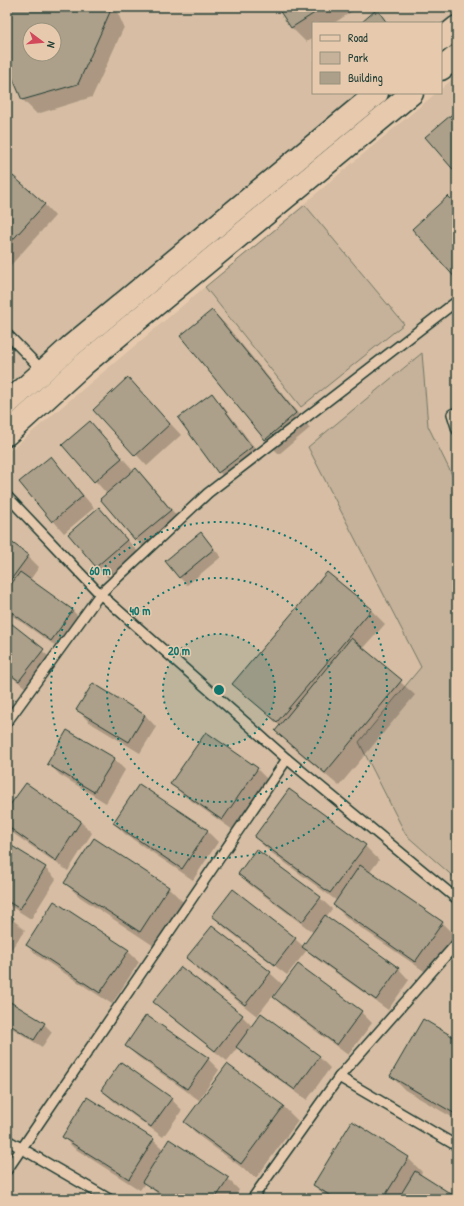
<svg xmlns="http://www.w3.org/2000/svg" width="464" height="1206" font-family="'Patrick Hand',sans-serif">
<rect width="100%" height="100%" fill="#e7caae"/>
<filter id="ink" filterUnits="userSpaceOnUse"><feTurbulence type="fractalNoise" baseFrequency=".025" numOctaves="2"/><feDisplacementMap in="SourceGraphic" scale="8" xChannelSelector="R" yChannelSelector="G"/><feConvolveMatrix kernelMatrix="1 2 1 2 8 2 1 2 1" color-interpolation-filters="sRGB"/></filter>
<g filter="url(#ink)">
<g fill="#d6bda3" fill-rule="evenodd">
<path d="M7 7H457V15L441 29V23H313V93H367L7 404ZM30 30H54V54H30Z"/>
<path d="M457 75V1199H7V453L436 93H441V89Z"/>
</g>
<g fill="#c6b29a" stroke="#727867">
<path d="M305 205 404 324 301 407 205 287Z"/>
<path d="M422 353 428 426 457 485V880L406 835 359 742 421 667 308 447Z"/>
</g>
<g fill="#0003" fill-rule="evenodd">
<path d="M7 7H115L124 27 92 97 37 114 23 100 7 62ZM30 30H54V54H30Z"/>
<path d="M278 7H359L334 23H313V37L306 42 292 28Z"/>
<path d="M377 11 388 23H363Z"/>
<path d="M7 184 44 204 55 216 10 266 7 263Z"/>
<path d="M457 192V200L453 195Z"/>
<path d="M212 311 226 325 310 428 279 454 265 440Z"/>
<path d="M139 390 181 435 147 466 95 410Z"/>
<path d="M212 394 223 406 263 459 230 483 219 472Z"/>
<path d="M101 434 134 471 136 469 147 480 181 521 146 551 101 499 107 494 64 446Z"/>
<path d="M51 457 94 508 64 533 20 482Z"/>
<path d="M99 508 138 552 108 578 69 534Z"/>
<path d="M201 533 221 557 187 585 179 577Z"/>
<path d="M7 540 28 556 39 567 30 580 73 611 84 622 63 651 7 612Z"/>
<path d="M371 610 385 624 363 649 415 695 339 786 290 745 276 731 280 726 234 684Z"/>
<path d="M7 621 54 661 31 692 7 673Z"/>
<path d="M93 684 145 715 156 727 140 753 89 722 78 710Z"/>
<path d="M114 759 125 770 106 803 60 775 49 764Z"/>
<path d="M257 769 268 780 233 830 183 795 172 784Z"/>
<path d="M139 785 207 831 218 842 193 880 125 834 114 823Z"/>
<path d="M7 811 80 821 92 833 68 871 11 832 7 827Z"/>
<path d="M255 837 365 846 379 860 370 872 442 923 456 937 430 975 348 919 334 905 337 901 269 851Z"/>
<path d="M94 839 169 888 183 902 154 946 80 897 65 883Z"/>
<path d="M7 844 45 868 56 879 31 919 7 904Z"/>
<path d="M239 874 320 898 332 909 326 917 398 968 409 980 388 1010 315 958 307 950 287 975 225 928 214 916 295 939 304 947 314 933 250 885Z"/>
<path d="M7 915 25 930 7 955Z"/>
<path d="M212 927 270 973 282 984 257 1016 198 970 187 958Z"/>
<path d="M27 945 128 951 139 962 112 1004 38 956Z"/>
<path d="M181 968 242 1016 252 1026 319 1057 330 1068 307 1100 249 1058 238 1047 227 1061 166 1013 154 1002Z"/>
<path d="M274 997 361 1012 372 1023 348 1055 285 1008Z"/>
<path d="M7 1001 44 1024 52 1032 42 1047 7 1025Z"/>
<path d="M457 1040V1120L405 1090 391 1076Z"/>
<path d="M126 1046 208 1059 219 1070 199 1100 138 1057Z"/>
<path d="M227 1065 284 1107 298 1121 256 1178 199 1136 185 1122Z"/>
<path d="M102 1090 171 1099 182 1110 163 1137 113 1101Z"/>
<path d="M63 1137 153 1140 164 1150 228 1179 239 1190 234 1199H164L145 1183 140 1190 74 1148Z"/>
<path d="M408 1158 422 1172 420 1175 457 1199H329L314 1185Z"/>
<path d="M293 1195 299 1199H291Z"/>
</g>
<g fill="#ada08a" stroke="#1f3d34" fill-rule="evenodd">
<path d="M7 7H108L110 12 78 84 22 100 7 65ZM30 30H54V54H30Z"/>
<path d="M277 7H324L291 28Z"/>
<path d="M377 9 387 23H361Z"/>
<path d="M457 110V174L425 137Z"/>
<path d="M13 176 45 204 7 246V183Z"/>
<path d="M448 196 457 205V280L412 229Z"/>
<path d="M212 310 296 413 265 440 180 336Z"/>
<path d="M128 377 170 424 135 456 93 410Z"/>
<path d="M212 393 252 447 218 473 178 418Z"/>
<path d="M90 421 122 458 94 482 62 445Z"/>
<path d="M51 456 83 496 52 522 19 482Z"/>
<path d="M136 468 171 510 135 540 100 499Z"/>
<path d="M99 507 127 540 96 567 68 534Z"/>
<path d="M201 532 214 549 179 578 165 561Z"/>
<path d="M7 539 29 555 7 585Z"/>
<path d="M20 572 73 610 51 641 7 609V590Z"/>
<path d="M327 572 372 609 277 722 232 684Z"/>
<path d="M7 620 44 649 19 681 7 672Z"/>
<path d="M351 638 402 680 325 773 275 731Z"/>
<path d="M93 683 145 715 129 742 76 710Z"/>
<path d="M67 730 115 758 94 792 47 764Z"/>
<path d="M206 732 258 768 222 820 170 784Z"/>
<path d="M26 783 81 821 56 861 7 826V809Z"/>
<path d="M139 784 208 830 182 869 113 823Z"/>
<path d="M289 789 366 845 330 893 254 837Z"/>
<path d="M94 838 169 887 140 932 64 883Z"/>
<path d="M7 843 46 867 20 909 7 901Z"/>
<path d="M256 849 321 897 302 922 238 874Z"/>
<path d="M360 865 443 922 415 962 333 905Z"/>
<path d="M233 889 296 938 275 965 212 916Z"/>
<path d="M54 901 129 950 100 993 26 945Z"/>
<path d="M7 913 14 918 7 929Z"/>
<path d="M325 915 399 968 376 1000 302 947Z"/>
<path d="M212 926 271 972 245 1005 186 958Z"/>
<path d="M298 964 362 1011 337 1045 273 997Z"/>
<path d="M181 967 243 1015 215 1051 153 1002Z"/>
<path d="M7 1000 45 1023 34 1040 7 1023Z"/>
<path d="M261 1013 320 1056 295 1090 236 1047Z"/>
<path d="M146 1015 209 1058 187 1089 125 1046Z"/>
<path d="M423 1019 457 1039V1115L390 1076Z"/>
<path d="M121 1062 172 1098 151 1127 101 1090Z"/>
<path d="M227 1064 284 1106 241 1164 184 1122Z"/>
<path d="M87 1097 154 1139 129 1179 62 1137Z"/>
<path d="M352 1121 409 1157 383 1199H336L313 1185Z"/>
<path d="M169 1139 229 1178 215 1199H169L142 1182Z"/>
<path d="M415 1171 456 1197 455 1199H398Z"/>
</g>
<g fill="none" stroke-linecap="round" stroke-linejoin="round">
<g stroke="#1f3d34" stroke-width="12">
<g id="service">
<path d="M7 334 44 372"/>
<path d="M457 412 452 414 457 430"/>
<path d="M7 496 100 594 287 759 457 899"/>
<path d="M7 722 100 594 208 493 457 301"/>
<path d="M339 1077 457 1146"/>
<path d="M7 1140 109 1199"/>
<path d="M7 1170 287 759"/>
<path d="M252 1199 339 1077 457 943"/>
</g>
</g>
<g stroke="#1f3d34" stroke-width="25">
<g id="secondary">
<path d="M441 40 457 27"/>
<path d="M441 69 457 56"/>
<path d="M7 404 70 347 377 93"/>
<path d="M7 434 84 364 412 93"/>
</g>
</g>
<use href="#service" stroke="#e7caae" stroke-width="9"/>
<use href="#secondary" stroke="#e7caae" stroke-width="22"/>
</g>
</g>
<circle cx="219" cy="690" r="56" fill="#0f766e" fill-opacity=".12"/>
<g fill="none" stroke="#0f766e" stroke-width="2" stroke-dasharray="2 4">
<circle cx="219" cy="690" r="56"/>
<circle cx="219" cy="690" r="112"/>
<circle cx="219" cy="690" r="168"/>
</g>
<circle cx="219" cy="690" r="6" fill="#0f766e" stroke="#e7caae" stroke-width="2"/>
<g font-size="12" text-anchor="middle" font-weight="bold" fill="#0f766e" stroke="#e7caae" stroke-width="3" stroke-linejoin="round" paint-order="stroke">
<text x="100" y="575">60 m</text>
<text x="140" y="615">40 m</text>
<text x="179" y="655">20 m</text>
</g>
<rect width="464" height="1206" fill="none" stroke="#e7caae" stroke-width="24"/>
<rect x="12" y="12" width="440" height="1182" fill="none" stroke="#1f3d34" stroke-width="1.5" filter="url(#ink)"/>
<rect x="312" y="22" width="130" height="72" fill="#e7caae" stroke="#97927d"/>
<rect x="320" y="35" width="20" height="6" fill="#e7caae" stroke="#97927d"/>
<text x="348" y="42" font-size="12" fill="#1f3d34">Road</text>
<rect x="320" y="52" width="20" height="12" fill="#c6b29a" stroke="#97927d"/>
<text x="348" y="62" font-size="12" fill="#1f3d34">Park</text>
<rect x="320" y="72" width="20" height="12" fill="#ada08a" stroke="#97927d"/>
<text x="348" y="82" font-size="12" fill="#1f3d34">Building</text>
<g transform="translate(42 42) rotate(106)"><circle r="19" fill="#e7caae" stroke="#97927d"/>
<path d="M0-3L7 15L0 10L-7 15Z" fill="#d1495b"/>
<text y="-6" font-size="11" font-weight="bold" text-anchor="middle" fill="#1f3d34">N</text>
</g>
</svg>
